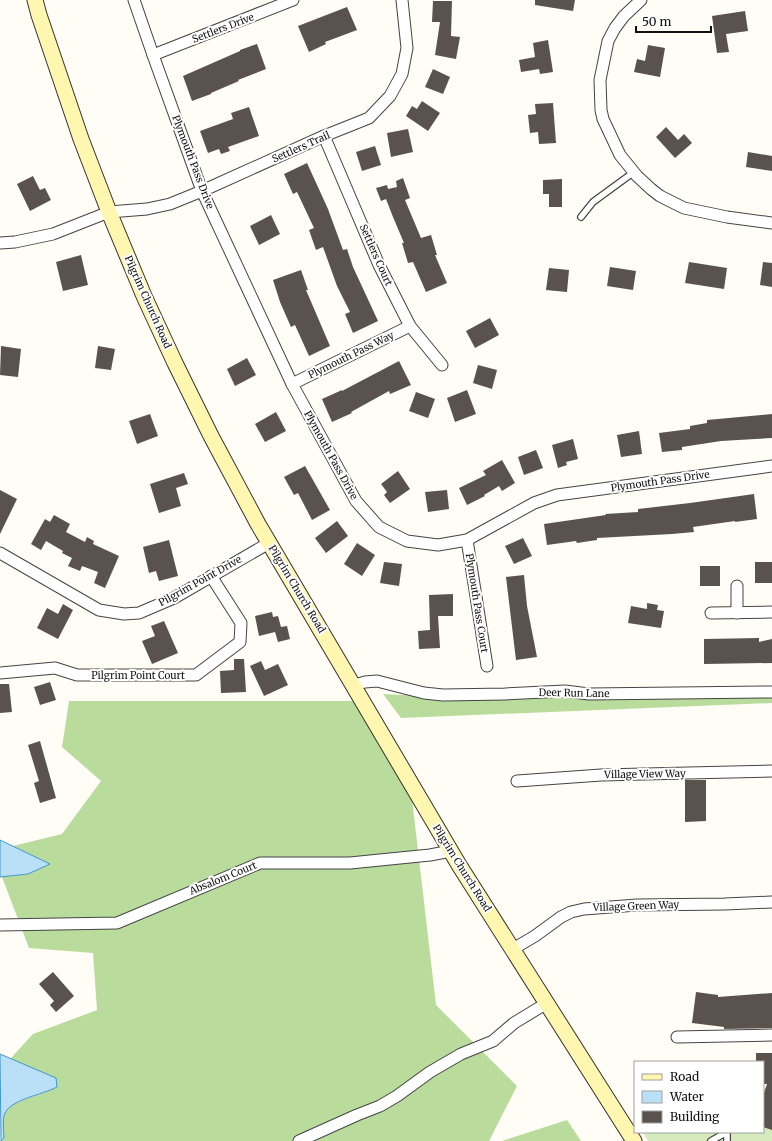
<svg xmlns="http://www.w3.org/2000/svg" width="772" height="1141" font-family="Merriweather,serif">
<rect width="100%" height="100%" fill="#fffdf5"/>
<path fill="#d5ebbd" d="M763 1088 772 1089V1141H648L643 1132H763Z"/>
<g fill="#b9dc9c">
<path d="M772 687V703L401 718 383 694 485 699Z"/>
<path d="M69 701H363L410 782 436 1005 517 1086 489 1141H1L4 1138C4 1131 2 1119 5 1113 12 1099 42 1096 56 1087L10 1059 33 1034 97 1010 93 953 29 948 2 877 28 874 50 864 13 846 62 834 101 781 62 747Z"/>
<path d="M567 1120 581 1141H502Z"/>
</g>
<g fill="#b9e0f7" stroke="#3f96cf">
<path d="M0 840 50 864 28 874 0 877Z"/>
<path d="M0 1054 56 1078 57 1087C42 1095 12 1099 5 1113 2 1119 4 1131 4 1138L1 1141Z"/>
</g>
<g fill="#5a524d">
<path d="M535 0H575L573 11 535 5Z"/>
<path d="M433 1H452L451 36 460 37 456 59 435 55 440 22H432Z"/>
<path d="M347 7 357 30 325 42 326 44 309 52 298 26Z"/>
<path d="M745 11 748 31 726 34 729 52 717 53 712 16Z"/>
<path d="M548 40 553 72 540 74 539 69 521 72 519 60 535 57 533 43Z"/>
<path d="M257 44 266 69 238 80 239 81 211 93V94L192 101 183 76 240 51V50Z"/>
<path d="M648 45 665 48 660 77 634 72 637 59 645 61Z"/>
<path d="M433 69 450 77 443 94 425 87Z"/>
<path d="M422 101 440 113 428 131 406 116 412 106 417 109Z"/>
<path d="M553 103 556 143 539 144 538 132 530 133 528 115 536 114 535 104Z"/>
<path d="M249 107 259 136 228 147 230 151 221 154 219 149 208 153 200 131 233 119 231 113Z"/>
<path d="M666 127 678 140 684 134 692 143 675 158 656 137Z"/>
<path d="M408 129 413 152 391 157 387 133Z"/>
<path d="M375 146 381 165 362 171 356 152Z"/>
<path d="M748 152 772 156V171L746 167Z"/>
<path d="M307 163 328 209 343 250 347 249 353 267 378 321 353 333 345 314 350 312 337 286 323 247 316 250 309 230 314 228 297 192 293 194 284 174Z"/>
<path d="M33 176 40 190 45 188 51 200 30 211 17 184Z"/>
<path d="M403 178 410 198 405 200 421 238 431 235 437 255H435L447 283 426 292 413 262 408 263 402 243H404L393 217 386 199 381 201 376 188 387 185 388 189 397 187 396 181Z"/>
<path d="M562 179V207H549V194H543V180Z"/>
<path d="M271 215 280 234 259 245 250 226Z"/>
<path d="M81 255 88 285 63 291 56 262Z"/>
<path d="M689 262 727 268 724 289 685 283Z"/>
<path d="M763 262 772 263V287L760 285Z"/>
<path d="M610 267 636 271 633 290 607 286Z"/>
<path d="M549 268 569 270 567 292 546 290Z"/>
<path d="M301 270 308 290H306L330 346 309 356 295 325 291 327 280 302 273 280Z"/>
<path d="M490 318 499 335 475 348 466 331Z"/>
<path d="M1 346 21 349 18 377 0 375Z"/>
<path d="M98 346 115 349 111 370 95 368Z"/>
<path d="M247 358 256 375 235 386 227 369Z"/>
<path d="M399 361 411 385 390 394 389 391 351 412 352 413 332 422 322 399 342 390V391Z"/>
<path d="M478 365 497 370 492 389 473 383Z"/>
<path d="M467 390 476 414 455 422 447 398Z"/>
<path d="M416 392 435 399 428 418 409 411Z"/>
<path d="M276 412 286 431 265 442 255 424Z"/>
<path d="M150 414 158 436 137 444 129 421Z"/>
<path d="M772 414V438L721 441 682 447V450L662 452 659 433 690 429V426L707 423V420Z"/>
<path d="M639 431 642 454 621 457 617 435Z"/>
<path d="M573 439 578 459 566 462 567 465 558 468 552 445Z"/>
<path d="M536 450 543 468 524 475 518 457Z"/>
<path d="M502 460 515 483 502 491 499 486 484 495 485 496 467 505 459 488 486 475 483 471Z"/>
<path d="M305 466 330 510 312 520 298 493 294 495 284 477Z"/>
<path d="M398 471 410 489 390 503 384 495 387 492 381 484Z"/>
<path d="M184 473 188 484 176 488 181 506 159 513 150 484Z"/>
<path d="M0 490 17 499 0 534Z"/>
<path d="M447 490 449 509 428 512 425 492Z"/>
<path d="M754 494 757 519 735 522V521L693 527 694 532 672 534 597 538V540L577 543 576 541 547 545 544 524 606 515 605 514 638 512V509L690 503Z"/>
<path d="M54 515 70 524 66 532 85 542 87 537 94 541 93 544 119 556 105 588 94 583 98 572 82 566 80 571 68 566 72 558 62 553 63 551 46 541 41 550 31 544 45 519 50 522Z"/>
<path d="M337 521 348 536 326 553 315 538Z"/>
<path d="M523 538 532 556 514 564 505 546Z"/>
<path d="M169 540 178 576 159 581 156 571 149 573 143 547Z"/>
<path d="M357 543 375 555 362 576 344 564Z"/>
<path d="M384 562 402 564 399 586 380 583Z"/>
<rect x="755" y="562" width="17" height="21"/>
<rect x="700" y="566" width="20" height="20"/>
<path d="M524 575 527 606 537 657 516 660 506 577Z"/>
<path d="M453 594V616H438L440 648 419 649 418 631 430 630 429 595Z"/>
<path d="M647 603 658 605 657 610 664 611 661 628 628 623 631 606 647 609Z"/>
<path d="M63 604 73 610 58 639 37 628 47 608 58 614Z"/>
<path d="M272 612 273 617 278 616 281 627 287 626 290 639 278 642 275 632 259 636 255 616Z"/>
<path d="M164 621 178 653 152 664 142 641 155 636 151 626Z"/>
<path d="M759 638V642L772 639V663L704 664V639Z"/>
<path d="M234 659H244L246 692 221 693 220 671 234 670Z"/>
<path d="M261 661 265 670 278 664 288 685 264 696 250 666Z"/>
<path d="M50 682 56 700 40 705 34 687Z"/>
<path d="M0 684H9L12 712 0 713Z"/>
<path d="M40 741 56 798 40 803 34 783 39 781 28 745Z"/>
<path d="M685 780H706V821L685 822Z"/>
<path d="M53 972 74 996 56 1012 50 1005 54 1001 39 984Z"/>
<path d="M696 992 718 995V997L772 993V1028L724 1029V1027L692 1023Z"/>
<path d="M756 1053H772V1130L763 1127V1096L767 1084H763V1062H756Z"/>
</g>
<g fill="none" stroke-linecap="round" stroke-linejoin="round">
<g stroke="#444" stroke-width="8">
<g id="lane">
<path d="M581 217 593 202 634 172"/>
<path d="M711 1141 727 1132V1141"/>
</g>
</g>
<g stroke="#444" stroke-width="13">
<g id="street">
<path d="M134 0 153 55 202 191 292 384 356 501 379 527 407 541 438 545 467 540 534 503 557 495 772 466"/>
<path d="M641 0 624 16 615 28 608 41 600 80 601 110 603 119 620 155 637 176 651 189 660 196 684 208 727 217 772 223"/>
<path d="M153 55 293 0"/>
<path d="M324 136 379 265 410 326 442 365"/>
<path d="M0 243 15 242 53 234 109 212 147 209 170 204 202 191 324 136 369 118 390 96 402 74 407 48 402 0"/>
<path d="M292 384 410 326"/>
<path d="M467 540 487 666"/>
<path d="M0 553 99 610 124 614 139 613 174 598 269 543"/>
<path d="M737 586V613"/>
<path d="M711 613 772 612"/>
<path d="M0 673 55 668 77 675H196L240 642 241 623 211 576"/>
<path d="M354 685 365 682 377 681 424 693 443 695 505 694 565 691 589 694 772 692"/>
<path d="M517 781 601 775 772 771"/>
<path d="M0 925 117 923 260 863H350L430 855 451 851"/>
<path d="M513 949 535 936 561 917 571 912 584 909 637 905 725 904 771 902"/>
<path d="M677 1037 772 1035"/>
<path d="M299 1141 357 1115 380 1106 397 1096 430 1072 461 1054 493 1041 514 1023 547 1003"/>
</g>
</g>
<g stroke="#333" stroke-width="17">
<path id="secondary" d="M35 0 39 15 81 139 109 212 144 296 175 363 211 436 258 524 459 865 634 1141"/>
</g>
<use href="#lane" stroke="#fff" stroke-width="5.5"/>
<use href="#street" stroke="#fff" stroke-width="11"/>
<use href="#secondary" stroke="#fff6b0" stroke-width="15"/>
</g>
<g text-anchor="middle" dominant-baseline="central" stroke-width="4" stroke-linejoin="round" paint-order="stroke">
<g font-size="10" fill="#111" stroke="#fff">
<text transform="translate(223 28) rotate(-21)">Settlers Drive</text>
<text transform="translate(301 147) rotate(-24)">Settlers Trail</text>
<text transform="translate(193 162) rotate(69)">Plymouth Pass Drive</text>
<text transform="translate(376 255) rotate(66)">Settlers Court</text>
<text transform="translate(148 302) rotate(66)">Pilgrim Church Road</text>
<text transform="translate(351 355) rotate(-26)">Plymouth Pass Way</text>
<text transform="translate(331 455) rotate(61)">Plymouth Pass Drive</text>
<text transform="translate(660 481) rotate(-8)">Plymouth Pass Drive</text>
<text transform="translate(200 581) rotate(-29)">Pilgrim Point Drive</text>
<text transform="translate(297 589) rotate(59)">Pilgrim Church Road</text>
<text transform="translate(477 603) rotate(81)">Plymouth Pass Court</text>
<text x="138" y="675">Pilgrim Point Court</text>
<text transform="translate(574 693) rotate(1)">Deer Run Lane</text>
<text transform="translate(645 774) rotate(-1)">Village View Way</text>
<text transform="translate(462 868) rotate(58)">Pilgrim Church Road</text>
<text transform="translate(223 878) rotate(-22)">Absalom Court</text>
<text transform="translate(636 906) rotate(-2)">Village Green Way</text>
</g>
</g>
<rect x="634" y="1061" width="130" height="72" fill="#ffffff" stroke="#a0a0a0"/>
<rect x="642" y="1074" width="20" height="6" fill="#fff6b0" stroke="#a0a0a0"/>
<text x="670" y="1081" font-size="12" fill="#111111">Road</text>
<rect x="642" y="1091" width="20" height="12" fill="#b9e0f7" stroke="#a0a0a0"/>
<text x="670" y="1101" font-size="12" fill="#111111">Water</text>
<rect x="642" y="1111" width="20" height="12" fill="#5a524d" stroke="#a0a0a0"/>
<text x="670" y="1121" font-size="12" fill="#111111">Building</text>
<path d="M636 26v6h75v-6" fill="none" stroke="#111111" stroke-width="2"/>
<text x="642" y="26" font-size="12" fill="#111111" stroke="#ffffff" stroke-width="3" paint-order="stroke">50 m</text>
</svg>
